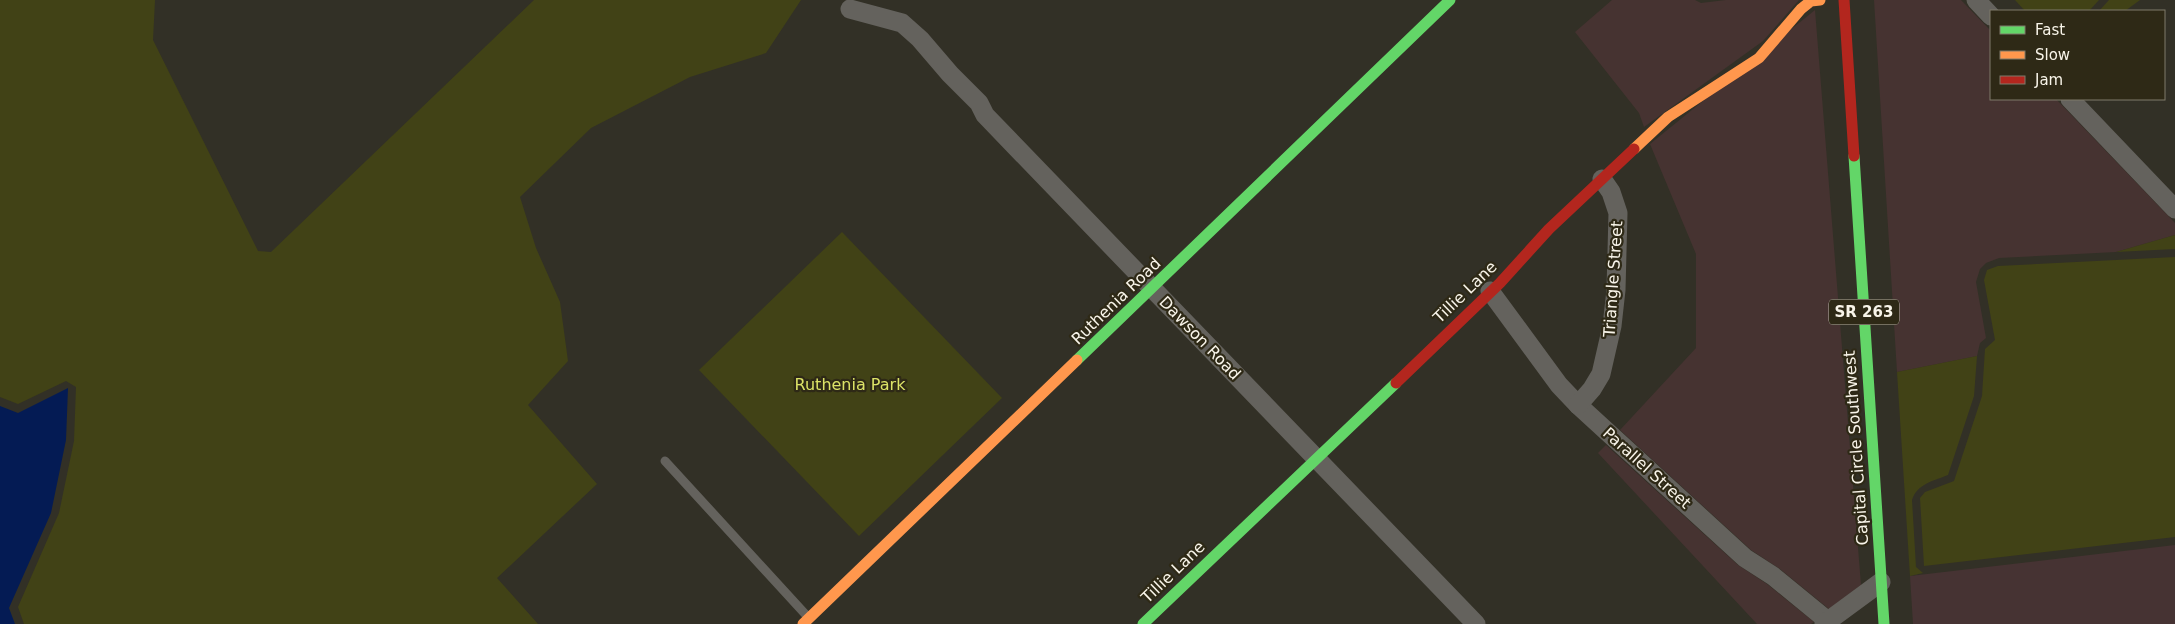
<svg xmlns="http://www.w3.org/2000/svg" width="2175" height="624" font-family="'DejaVu Sans',sans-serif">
<rect width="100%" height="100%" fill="#323026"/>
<g fill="#463331">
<path d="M1612 0H1695L1701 3 1726 0H1799L1763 41 1644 127 1639 113 1575 32Z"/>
<path d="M1874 0H1961L1991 31V99H2056L2175 223V235L2116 252 1999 258 1986 263 1980 269 1976 282 1986 338 1980 343 1977 356 1897 372Z"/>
<path d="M1815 10 1861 585 1829 609 1780 569 1751 550 1620 430 1696 348V254L1650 144Z"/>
<path d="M1606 445 1738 565 1767 584 1814 622 1811 624H1757L1598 453Z"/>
</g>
<path fill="#463333" d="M2175 545V624H1913L1910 576Z"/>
<g fill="#414216">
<path d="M0 0H155L153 40 258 251 271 252 534 0H801L766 53 690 77 591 128 520 197 536 248 560 302 568 361 528 405 597 484 497 578 538 624H24L18 607 59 513 74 441 76 387 66 381 18 404 0 397Z"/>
<path d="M2015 0H2099L2089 11H2025Z"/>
<path d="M2109 0H2140L2125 11H2099Z"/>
<path d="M842 232 1002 398 859 536 699 370Z"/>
<path d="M2175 235V249L2116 252Z"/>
<path d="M2175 257V537L1924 566 1920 498 1925 492 1954 481 1982 396 1985 349 1995 340 1984 280 1987 270 1998 266Z"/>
<path d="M1977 356 1974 396 1948 475C1933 481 1917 484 1912 500L1916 567 1923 573 1910 576 1897 372Z"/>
</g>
<path fill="#041b54" d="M68 388 66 440 51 513 9 608 15 624H0V406L18 413Z"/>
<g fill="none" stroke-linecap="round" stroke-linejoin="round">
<path stroke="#64625d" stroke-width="9" d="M665 461 807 616"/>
<g stroke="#64625d" stroke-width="19">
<path d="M1976 0 1991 16"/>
<path d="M850 9 902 23 920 39 950 74 979 103 985 115 1476 624"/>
<path d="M2070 99 2175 209"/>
<path d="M1490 291 1559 385 1578 405 1745 558 1773 576 1828 621"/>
<path d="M1578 405 1592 389 1601 374 1612 326 1616 290 1618 213 1611 192 1602 179"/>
<path d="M1824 624 1881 582"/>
</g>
<g stroke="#63d668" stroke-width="11">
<path d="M1854 156 1884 624"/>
<path d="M1077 360 1450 0"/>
<path d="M1143 624 1396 383"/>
</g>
<g stroke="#ff974d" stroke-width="11">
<path d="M1634 149 1668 117 1759 58 1801 9 1811 1 1820 0"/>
<path d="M803 624 1077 360"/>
</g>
<g stroke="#b3261e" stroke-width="11">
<path d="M1844 0 1854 156"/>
<path d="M1396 383 1500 283 1549 229 1634 149"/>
</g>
</g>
<g text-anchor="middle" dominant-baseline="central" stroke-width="4.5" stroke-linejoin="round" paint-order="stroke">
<rect fill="#2e2916" stroke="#bbb7aa" stroke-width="1" x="1829" y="299.5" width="70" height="25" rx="4"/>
<g font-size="15" font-weight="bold" fill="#f8f4e9">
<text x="1864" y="312">SR 263</text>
</g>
<g font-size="16" fill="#f8f4e9" stroke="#2e2916">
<text transform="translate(1613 279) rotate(-86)">Triangle Street</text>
<text transform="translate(1465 292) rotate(-44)">Tillie Lane</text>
<text transform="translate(1116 301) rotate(-44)">Ruthenia Road</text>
<text transform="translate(1200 338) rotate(46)">Dawson Road</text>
<text transform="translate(1856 448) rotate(-94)">Capital Circle Southwest</text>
<text transform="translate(1647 468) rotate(42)">Parallel Street</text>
<text transform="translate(1173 572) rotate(-44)">Tillie Lane</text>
</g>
<g font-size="16" fill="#dce367" stroke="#2e2916">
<text x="850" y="384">Ruthenia Park</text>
</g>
</g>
<rect x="1990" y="10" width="175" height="90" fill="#2e2916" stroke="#7f7a6a"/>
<rect x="2000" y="26" width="25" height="8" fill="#63d668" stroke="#7f7a6a"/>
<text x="2035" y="35" font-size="15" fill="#f8f4e9">Fast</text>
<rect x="2000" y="51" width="25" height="8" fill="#ff974d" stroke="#7f7a6a"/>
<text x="2035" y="60" font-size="15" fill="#f8f4e9">Slow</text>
<rect x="2000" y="76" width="25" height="8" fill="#b3261e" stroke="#7f7a6a"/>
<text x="2035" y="85" font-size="15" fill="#f8f4e9">Jam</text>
</svg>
